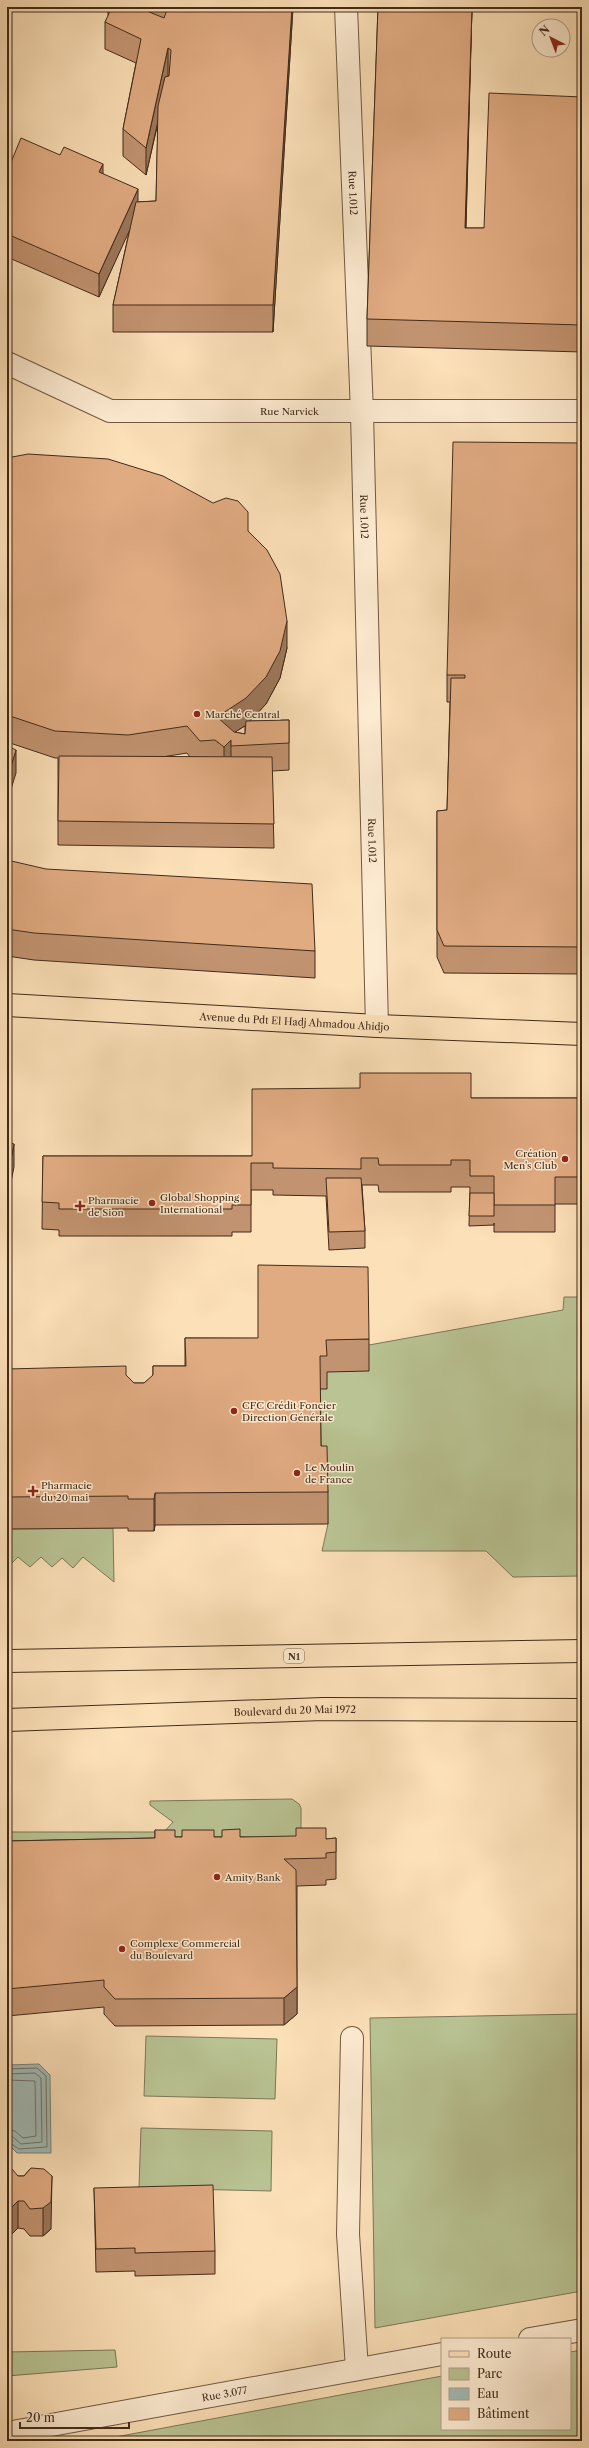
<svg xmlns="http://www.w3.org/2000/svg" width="589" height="2448" font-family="'Libre Caslon Text',serif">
<rect width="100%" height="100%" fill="#fce0b8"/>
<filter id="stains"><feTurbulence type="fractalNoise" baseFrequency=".005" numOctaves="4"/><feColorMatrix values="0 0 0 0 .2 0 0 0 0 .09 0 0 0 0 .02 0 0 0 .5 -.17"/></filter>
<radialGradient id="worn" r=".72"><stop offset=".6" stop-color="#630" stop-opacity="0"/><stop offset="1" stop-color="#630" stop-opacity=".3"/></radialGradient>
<g fill="#b9c393" stroke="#7d7757">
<path d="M564 1297H582V1576L513 1577 486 1551H322L328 1524 327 1478H321L320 1389 326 1372 369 1345 563 1310Z"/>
<path d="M113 1528 114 1582 83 1557 73 1568 62 1558 52 1567 41 1557 30 1567 18 1557 7 1568V1529Z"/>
<path d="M292 1799 299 1804 301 1808V1840L7 1868V1832H164L173 1822 150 1805V1801Z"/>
<path d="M582 2014V2291L375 2328 370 2018Z"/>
<path d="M146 2036 277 2039 275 2099 144 2096Z"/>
<path d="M141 2128 272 2131 271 2191 139 2188Z"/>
<path d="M115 2350 117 2367 7 2376V2352Z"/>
<path d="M582 2350V2441H94L442 2376V2429H570V2352Z"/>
</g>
<path fill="#a2bbb7" stroke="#7b8179" d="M39 2064 50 2075 51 2153H17L7 2143V2065Z"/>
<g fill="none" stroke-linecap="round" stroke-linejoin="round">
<g stroke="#727369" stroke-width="1">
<path d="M7 2069 37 2068 46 2076 47 2147 19 2149 7 2141"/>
<path d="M7 2074 35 2073 41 2078 42 2142 21 2144 13 2137 7 2136"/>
<path d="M7 2080 35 2081 36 2136 23 2138 15 2131 7 2130"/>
</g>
<g stroke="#705842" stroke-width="24">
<g id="minor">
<path id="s1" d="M346 7 362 413 377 1026"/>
<path id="s2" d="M7 363 110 411H582"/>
<path d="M352 2038 348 2234 357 2369"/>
<path d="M530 2339 582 2330"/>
<path id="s3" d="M7 2433 442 2354"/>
</g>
</g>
<g stroke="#412b1b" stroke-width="24">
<g id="major">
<path id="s4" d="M7 1005 377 1026 582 1034"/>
</g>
</g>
<g stroke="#412b1b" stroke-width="24">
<g id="highway">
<path d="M7 1661 582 1651"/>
<path id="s5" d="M7 1720 323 1709 582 1710"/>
</g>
</g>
<use href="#minor" stroke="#fdebd1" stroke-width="22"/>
<use href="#major" stroke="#fce0b8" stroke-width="22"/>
<use href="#highway" stroke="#fce0b8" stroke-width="22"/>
</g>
<g fill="#c29370" stroke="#412b1b" fill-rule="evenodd">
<path d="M108 7H293L273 332H113V305L130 228 99 297 7 257V172L103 174 138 202 156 201 158 123 146 175 123 156V129L136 63 105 49V22L108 17Z"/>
<path d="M378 7H472L466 228H484L582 97V352L367 346V319Z"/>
<path d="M502 7H582V8L503 10Z"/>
<path d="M582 443V974L444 973 437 957V811L447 810 450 702H447V675Z"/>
<path d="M7 458 248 531 287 648 280 678 266 704 250 721 289 720V770L272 771 274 848 58 845V758H55L10 743 7 741ZM245 726V734L235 732ZM187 753 190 757H162Z"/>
<path d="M7 860 315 951V978L34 960 7 956Z"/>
<path d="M471 1098H582V1204H555V1232H494V1223V1225L469 1226 470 1187H451V1192H379L378 1185H362L365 1231V1248L329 1250 326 1196 273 1195V1190H251V1232H232V1236H59V1230L42 1229 43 1156H252Z"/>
<path d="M185 1338 369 1339V1371L327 1372V1389H320L321 1446 328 1492V1524L155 1525 154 1531H128V1528L7 1529V1369L126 1375 134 1383H144L153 1376V1366H185Z"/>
<path d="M155 1830 175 1837H240L326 1839 336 1838V1879L326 1880V1885L297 1886V2014L284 2025 115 2026 104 2014V2007L7 2016V1841L155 1838Z"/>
<path d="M31 2168 51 2229 43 2236H30L24 2229 18 2228 10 2236H7V2169L18 2176H24Z"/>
<path d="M94 2188 215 2251V2274L135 2276V2271L96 2272Z"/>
</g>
<g fill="#9e785b" stroke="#412b1b">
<path d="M292 7H293L273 332V305Z"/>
<path d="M472 7 465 255V228Z"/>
<path d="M168 48V76L146 175V148Z"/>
<path d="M103 164V187L99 172Z"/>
<path d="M138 189V212L99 297V274Z"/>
<path d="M287 621V648L280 678 266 704 246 725 218 743 217 717Z"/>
<path d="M231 740V767L224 774V747Z"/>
<path d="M16 750V773L7 802V779Z"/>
<path d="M14 1144V1167L7 1202V1179Z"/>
<path d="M155 1493V1525L154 1531V1499Z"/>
<path d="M297 1987V2014L284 2025V1998Z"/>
<path d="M52 2176 51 2229 43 2236V2208Z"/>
<path d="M18 2201V2228L10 2236V2209Z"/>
</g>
<g fill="#e1ab82" stroke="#412b1b">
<path d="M112 7H137L164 18 168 7H292L273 305H113L136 202 156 201 158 106 165 77 169 76 171 50 168 48 146 148 123 129 141 39 105 22Z"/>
<path d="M378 7H472L465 228H484L489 93 582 97V325L367 319Z"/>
<path d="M21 138 60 155 64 147 103 164 99 172 138 189 99 274 7 234V172Z"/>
<path d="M453 442 582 443V947L444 946 437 930V811L447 810 451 678H465V675H447Z"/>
<path d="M28 454 108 459 163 476 213 503 226 498 238 501 248 512V531L267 550 280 574 287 621 280 651 266 677 246 698 217 717 234 732 245 734 246 721 289 720V743L231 746V740L224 747 215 740 200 741 187 726 128 735 55 731 10 716 7 714V458Z"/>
<path d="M7 746 16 750 7 779Z"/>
<path d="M59 756 272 757 274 824 58 821Z"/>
<path d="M7 860 46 869 312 884 315 951 34 933 7 929Z"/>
<path d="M360 1073H471V1098H582V1177H555V1205H494V1176H470V1160H451V1165H379L378 1158H361V1169L273 1168V1163H251V1205H232V1209H59V1203L42 1202 43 1156H252V1089L360 1088Z"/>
<path d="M7 1142 14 1144 7 1179Z"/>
<path d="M326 1178H361L365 1231 329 1232Z"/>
<path d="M470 1193H494V1216H469Z"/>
<path d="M258 1265 368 1267 369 1339 326 1340 327 1356H320L321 1446H327L328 1492 155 1493 154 1499H128V1496L7 1497V1369L126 1366V1375L134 1383H144L153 1375V1366H186L185 1338H258Z"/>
<path d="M296 1828H326V1839L336 1838V1852L326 1853V1858L284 1859 296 1870 297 1987 284 1998 115 1999 104 1987V1980L7 1989V1841L155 1838V1830H175V1837H182V1830H214V1837H222V1830L240 1829V1837L296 1836Z"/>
<path d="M31 2168 44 2169 52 2176 51 2202 43 2208 30 2209 24 2201H18L10 2209 7 2208V2169H12L18 2176H24Z"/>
<path d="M213 2185 215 2251 135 2253V2248L96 2249 94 2188Z"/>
</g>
<g fill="#8f2418" stroke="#fdebd1" stroke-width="1.5">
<circle cx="197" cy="714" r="4"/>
<circle cx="565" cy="1159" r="4"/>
<circle cx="152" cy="1203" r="4"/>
<path d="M78 1200h4v4h4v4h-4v4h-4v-4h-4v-4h4z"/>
<circle cx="234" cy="1411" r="4"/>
<circle cx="297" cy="1473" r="4"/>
<path d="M31 1485h4v4h4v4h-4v4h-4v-4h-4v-4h4z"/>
<circle cx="217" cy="1877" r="4"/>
<circle cx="122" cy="1949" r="4"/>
</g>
<g text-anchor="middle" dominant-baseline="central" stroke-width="3" stroke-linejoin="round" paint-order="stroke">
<rect fill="#fdebd1" stroke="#796552" stroke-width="1" x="284" y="1649" width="20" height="14" rx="3"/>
<g font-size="9" font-weight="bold" fill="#412b1b">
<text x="294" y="1656">N1</text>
</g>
<g font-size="10" fill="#412b1b" stroke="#fdebd1">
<text stroke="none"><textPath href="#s1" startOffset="186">Rue 1.012</textPath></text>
<text stroke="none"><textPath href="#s2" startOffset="293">Rue Narvick</textPath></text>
<text stroke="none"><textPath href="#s1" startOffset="510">Rue 1.012</textPath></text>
<text stroke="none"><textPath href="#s1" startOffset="834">Rue 1.012</textPath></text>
<text stroke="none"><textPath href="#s4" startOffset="288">Avenue du Pdt El Hadj Ahmadou Ahidjo</textPath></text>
<text stroke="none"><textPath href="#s5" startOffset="288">Boulevard du 20 Mai 1972</textPath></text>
<text stroke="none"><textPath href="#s3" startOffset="221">Rue 3.077</textPath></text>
</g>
<g font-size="10" fill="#412b1b" stroke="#fdebd1" text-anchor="start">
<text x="205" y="714">Marché Central</text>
<text x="557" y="1153" text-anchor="end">Création<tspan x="557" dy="12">Men's Club</tspan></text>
<text x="160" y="1197">Global Shopping<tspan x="160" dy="12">International</tspan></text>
<text x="88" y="1200">Pharmacie<tspan x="88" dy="12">de Sion</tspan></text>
<text x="242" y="1405">CFC Crédit Foncier<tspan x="242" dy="12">Direction Générale</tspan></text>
<text x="305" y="1467">Le Moulin<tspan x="305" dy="12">de France</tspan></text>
<text x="41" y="1485">Pharmacie<tspan x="41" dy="12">du 20 mai</tspan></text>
<text x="225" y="1877">Amity Bank</text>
<text x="130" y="1943">Complexe Commercial<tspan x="130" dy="12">du Boulevard</tspan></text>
</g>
</g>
<rect width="589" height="2448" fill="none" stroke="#fce0b8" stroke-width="24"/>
<rect x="8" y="8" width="573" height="2432" fill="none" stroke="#412b1b" stroke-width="2"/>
<rect x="12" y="12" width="565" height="2424" fill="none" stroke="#412b1b"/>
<rect x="441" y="2338" width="130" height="92" fill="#fdebd1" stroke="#b29e88"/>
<rect x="449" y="2351" width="20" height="6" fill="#fce0b8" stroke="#b29e88"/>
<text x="477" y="2358" font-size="12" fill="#412b1b">Route</text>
<rect x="449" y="2368" width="20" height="12" fill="#b9c393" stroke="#b29e88"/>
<text x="477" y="2378" font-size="12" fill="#412b1b">Parc</text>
<rect x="449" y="2388" width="20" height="12" fill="#a2bbb7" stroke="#b29e88"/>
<text x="477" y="2398" font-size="12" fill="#412b1b">Eau</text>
<rect x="449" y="2408" width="20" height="12" fill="#e1ab82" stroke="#b29e88"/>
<text x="477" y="2418" font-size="12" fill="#412b1b">Bâtiment</text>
<g transform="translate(551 38) rotate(318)"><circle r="19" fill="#fdebd1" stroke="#b29e88"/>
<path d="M0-3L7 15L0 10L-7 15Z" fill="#8f2418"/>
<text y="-6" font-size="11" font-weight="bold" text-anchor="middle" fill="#412b1b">N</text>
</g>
<path d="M20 2422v6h109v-6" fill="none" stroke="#412b1b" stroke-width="2"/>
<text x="26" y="2422" font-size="12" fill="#412b1b" stroke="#fdebd1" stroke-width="3" paint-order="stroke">20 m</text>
<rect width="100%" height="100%" filter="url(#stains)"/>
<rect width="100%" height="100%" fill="url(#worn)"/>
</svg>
